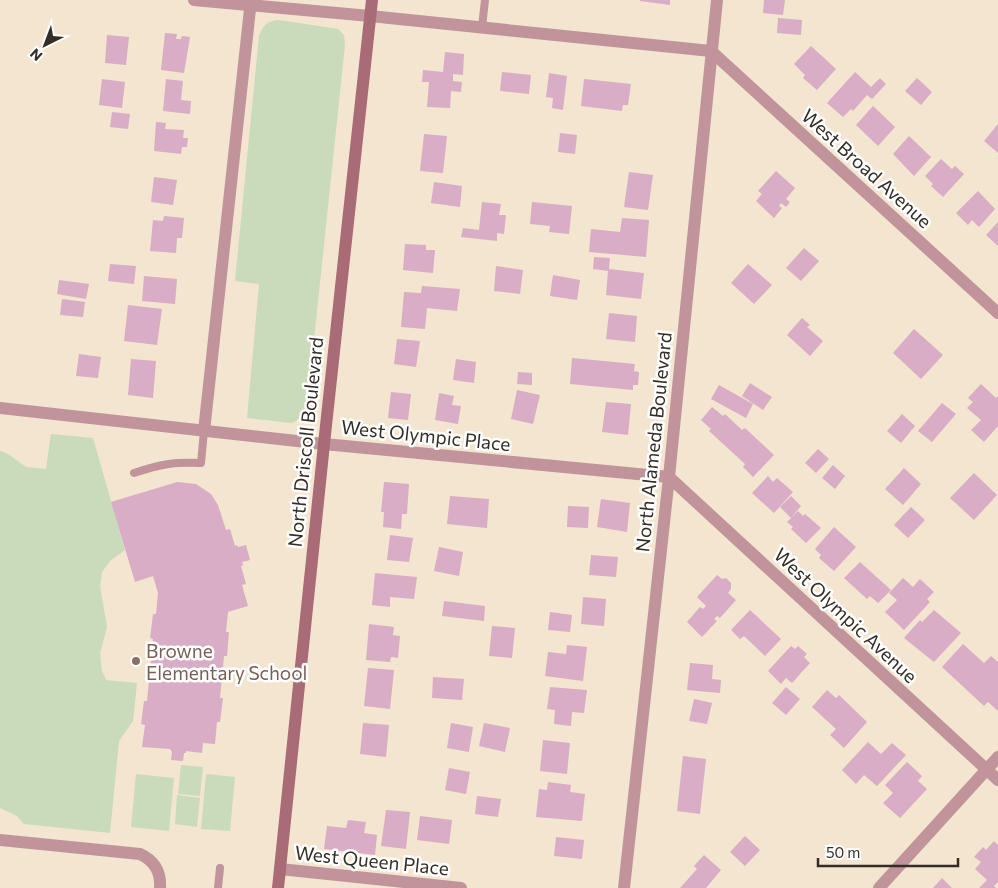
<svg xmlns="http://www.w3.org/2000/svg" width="998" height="888" font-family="Commissioner,sans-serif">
<rect width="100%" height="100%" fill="#f3e5d0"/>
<g fill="#c9dbba">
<path d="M279 20 338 29 344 35 345 45 306 416 302 415 296 421 291 423 247 418 259 284 235 281 259 36C263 25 268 21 279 20Z"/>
<path d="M51 434 93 438 125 550 110 561 102 572 100 586 107 627 100 653 102 671 106 680 137 683 133 721 119 741 110 833 24 824 17 816 0 808V451L8 454 26 467 46 469Z"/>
<path d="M181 765 203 767 200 796 178 794Z"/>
<path d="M136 774 174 778 169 831 131 827Z"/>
<path d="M206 774 235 777 230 831 201 829Z"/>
<path d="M177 795 200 798 197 827 175 824Z"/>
</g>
<g fill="#d8adc5">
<path d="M640 0H670V5L640 1Z"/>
<path d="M764 0H785L783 15 763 13Z"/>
<path d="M778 18 802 20 801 35 777 33Z"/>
<path d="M165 33 177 34 176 39H181L182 36 190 37 184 73 161 70Z"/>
<path d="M107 35 129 37 126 65 105 63Z"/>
<path d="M811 46 836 69 817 90 803 78 805 75 794 64Z"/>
<path d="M445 52 464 54 463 75 453 74V81L462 82 461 92 451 91 450 108 427 107 429 82H422L423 70 443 72Z"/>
<path d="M502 72 531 75 529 94 500 91Z"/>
<path d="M855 72 871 87 880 78 886 84 872 99 867 95 853 111 851 109 843 117 827 103Z"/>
<path d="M549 73 567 76 563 110 552 108 553 98 546 97Z"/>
<path d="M917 78 932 92 921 105 905 91Z"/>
<path d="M102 79 125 82 122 108 99 105Z"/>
<path d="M166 79 183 81 181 100 191 101 190 114 163 111Z"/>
<path d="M584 79 631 84 628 105H623L622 111 581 106Z"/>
<path d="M873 106 895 127 878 146 856 125Z"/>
<path d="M112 112 130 114 128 129 110 127Z"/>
<path d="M156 122 166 123 165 129 184 130 183 138H188L187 147H182L181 154 154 151Z"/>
<path d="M998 124V153L984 141Z"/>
<path d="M560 133 577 135 575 154 558 152Z"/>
<path d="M424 134 447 136 443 173 420 171Z"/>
<path d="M909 136 931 157 914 176 893 154Z"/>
<path d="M941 159 952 169 955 166 964 174 943 197 931 186 933 184 925 176Z"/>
<path d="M776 171 795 188 786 199 790 202 786 207 781 203 779 206 782 208 774 218 756 201 762 194 758 191Z"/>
<path d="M629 172 653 175 648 210 624 207Z"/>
<path d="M154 177 177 180 173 205 151 202Z"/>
<path d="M434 182 462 186 460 207 431 203Z"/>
<path d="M978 191 995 209 979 227 972 220 968 225 956 213Z"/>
<path d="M482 202 501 204 499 215H506L504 234 497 233V241L461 237 463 228 479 230Z"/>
<path d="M532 202 572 206 569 234 549 232 550 226 530 224Z"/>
<path d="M164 216 184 218 182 238H177L176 253 150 251 153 220 163 221Z"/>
<path d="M622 218 649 220 646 257 589 252 591 229 620 232Z"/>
<path d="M998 222V246L986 235Z"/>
<path d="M405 244 426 245V250H435L433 273 403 270Z"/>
<path d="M804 248 819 261 801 281 786 268Z"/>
<path d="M594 257 610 258 609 269 644 273 641 299 606 295 608 271 593 269Z"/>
<path d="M110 264 136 266 134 284 108 281Z"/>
<path d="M748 264 772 285 754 304 731 283Z"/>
<path d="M496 266 523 270 520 294 494 291Z"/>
<path d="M553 275 580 280 577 300 550 296Z"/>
<path d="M144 276 177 279 175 304 142 301Z"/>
<path d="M59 280 89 284 86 299 57 294Z"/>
<path d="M422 286 460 289 457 311 427 308 425 329 401 327 404 292 421 293Z"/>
<path d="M62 299 85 302 83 317 60 315Z"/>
<path d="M128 305 162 309 157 345 124 341Z"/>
<path d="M609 313 637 316 635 342 606 339Z"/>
<path d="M802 318 810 325 807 327 823 341 810 356 787 335Z"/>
<path d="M914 329 943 355 921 379 893 353Z"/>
<path d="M397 339 420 341 416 367 394 364Z"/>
<path d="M79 354 101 357 98 378 76 376Z"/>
<path d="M572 358 635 364 634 371 639 372 638 385H633V390L570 384Z"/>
<path d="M131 359 156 361 153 398 128 395Z"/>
<path d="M456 359 476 362 474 383 453 380Z"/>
<path d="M518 372 532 373V385L517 384Z"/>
<path d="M750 383 772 397 763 410 742 396Z"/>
<path d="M981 384 996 398 998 396V426L984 442 971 430 981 420 967 408 973 402 968 398Z"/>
<path d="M719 385 753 404 746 418 711 399Z"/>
<path d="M517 390 540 395 533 424 511 419Z"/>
<path d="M391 392 411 394 408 420 388 418Z"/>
<path d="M439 393 454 396 452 405 461 406 458 424 435 420Z"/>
<path d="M606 402 631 404 628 435 602 432Z"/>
<path d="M942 403 956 414 932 442 918 431Z"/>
<path d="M712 407 723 416 725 414 742 430 745 428 774 455 753 477 743 467 745 464 709 431 711 429 701 420Z"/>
<path d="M902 414 915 426 901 443 887 431Z"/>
<path d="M818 449 829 459 816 473 805 463Z"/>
<path d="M833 465 845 476 835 489 822 478Z"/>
<path d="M904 468 921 484 903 505 885 489Z"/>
<path d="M974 473 997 495 974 520 950 498Z"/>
<path d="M768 476 773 482 777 478 793 492 774 513 752 493Z"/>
<path d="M177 482 196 484 211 494 218 505 226 530 230 529 235 546 237 545 238 547 246 545 250 560 242 562 243 565 241 566 246 584 242 585 248 606 228 612 226 632H229L227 656H224L220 698H223L220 722H217L215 744 203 743 202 753 186 751V753H184L183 761 171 760 172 752 170 749 142 747 145 725 141 724 144 701H147L153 639 150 638 153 614H156L158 593 153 576 135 582 111 502Z"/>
<path d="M384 482 409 484 407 514H402L401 529 383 527 384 512H381Z"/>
<path d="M450 496 489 499 487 528 447 524Z"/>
<path d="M791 496 801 506 791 518 780 507Z"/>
<path d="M601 499 630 503 627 532 597 527Z"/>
<path d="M568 506 589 507 588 528 567 527Z"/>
<path d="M911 507 925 520 908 538 894 525Z"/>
<path d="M798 511 803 516 805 514 821 528 806 543 791 529 793 527 787 522Z"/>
<path d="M834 527 856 547 834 571 819 558 821 555 815 549Z"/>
<path d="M390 535 413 538 409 562 387 560Z"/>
<path d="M439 547 463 552 459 576 434 571Z"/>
<path d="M591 555 618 557 616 577 589 575Z"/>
<path d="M860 562 891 590 878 603 870 596 867 599 844 578Z"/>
<path d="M375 573 417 577 414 599 390 597V607L372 605Z"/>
<path d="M717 575 722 579 726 578 731 583V589L728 593 736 600 720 618 717 616 714 619 717 621 702 637 687 622 700 607 703 609 706 606 697 597Z"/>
<path d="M903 578 913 587 920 579 934 592 927 599 930 602 904 630 885 612 897 600 889 593Z"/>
<path d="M583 597 606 599 604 626 581 624Z"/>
<path d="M444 601 485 606 484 621 442 616Z"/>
<path d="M750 610 781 639 765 656 744 636 740 639 731 630Z"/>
<path d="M934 610 961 633 934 662 904 638 920 620 922 622Z"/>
<path d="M550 612 572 615 570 632 548 630Z"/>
<path d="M369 624 394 627 393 635 400 636 398 658 391 657 390 662 366 660Z"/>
<path d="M492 626 515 628 512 658 489 656Z"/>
<path d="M963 644 984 663 991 656 998 662V711L988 702 984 706 942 667Z"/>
<path d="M567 645 587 647 583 681 545 676 548 652 566 654Z"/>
<path d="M791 646 795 649 798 646 807 654 804 657 810 663 792 683 786 678 781 684 768 671Z"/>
<path d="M690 663 713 665 712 679 721 680 720 693 687 690Z"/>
<path d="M368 668 394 670 390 709 364 706Z"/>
<path d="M433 677 464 679 462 700 432 698Z"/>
<path d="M550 687 587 690 584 713 572 712 571 726 554 724 555 710 547 709Z"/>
<path d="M786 687 800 699 786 715 772 703Z"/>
<path d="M827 690 836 698 839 695 867 722 844 748 830 735 836 729 812 707Z"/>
<path d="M694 699 712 703 707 724 689 721Z"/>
<path d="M363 723 389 725 386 757 360 754Z"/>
<path d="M451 723 473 727 469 752 447 748Z"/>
<path d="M484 723 510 728 505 752 479 746Z"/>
<path d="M543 740 570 743 567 774 540 771Z"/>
<path d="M868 742 881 754 892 743 906 755 877 786 864 775 856 784 842 770Z"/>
<path d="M683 756 706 759 700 814 677 811Z"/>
<path d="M907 762 922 776 918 781 927 789 900 818 883 803 893 793 885 785Z"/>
<path d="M449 768 470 772 466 794 445 790Z"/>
<path d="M548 782 571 785 570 792 585 794 582 821 536 817 539 789 547 790Z"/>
<path d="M477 796 501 799 498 817 475 814Z"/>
<path d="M386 810 410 812 406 849 381 846Z"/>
<path d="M420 816 452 820 449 844 417 840Z"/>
<path d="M348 820 366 822 364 833 377 835 375 855 324 849 327 826 346 828Z"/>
<path d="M745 836 760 850 745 866 730 852Z"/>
<path d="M556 837 584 840 582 859 554 856Z"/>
<path d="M994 841 998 845V882L994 886 996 888H979L987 880 975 869 981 862 974 857 983 847 986 850Z"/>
<path d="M704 855 721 870 706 888H680L697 869 694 866Z"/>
<path d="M942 878 952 888H933Z"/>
</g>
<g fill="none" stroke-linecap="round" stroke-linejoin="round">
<g stroke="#c0949a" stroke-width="8">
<path d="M482 27 485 0"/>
<path d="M134 473C161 464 173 462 201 463L204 431"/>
<path d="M218 888 220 868"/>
</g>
<g stroke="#c0949a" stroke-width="12">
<path d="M194 0 370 16 711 51 998 313"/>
<path d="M0 408 324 444 669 477 998 780"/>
<path d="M204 431 251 0"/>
<path d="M0 840 140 854C155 861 161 872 160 888"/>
<path d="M280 869 461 888"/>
<path d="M624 888 669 477 717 0"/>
<path d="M879 888 998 757"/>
</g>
<path stroke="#a96b75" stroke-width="12" d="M278 888 324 444 372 0"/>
</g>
<circle fill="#8d6e63" stroke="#fff" stroke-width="2" cx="136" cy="661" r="5"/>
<g text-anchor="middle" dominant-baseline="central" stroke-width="5" stroke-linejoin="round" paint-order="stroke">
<g font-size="19" fill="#332d25" stroke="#fff">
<text transform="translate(867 168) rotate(42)">West Broad Avenue</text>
<text transform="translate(426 435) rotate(6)">West Olympic Place</text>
<text transform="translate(305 442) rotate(-84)">North Driscoll Boulevard</text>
<text transform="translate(653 442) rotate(-84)">North Alameda Boulevard</text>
<text transform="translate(846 615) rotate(43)">West Olympic Avenue</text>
<text transform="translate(372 860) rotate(6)">West Queen Place</text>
</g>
<g font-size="19" fill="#785e54" stroke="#fff" text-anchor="start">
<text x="146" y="650">Browne<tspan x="146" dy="22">Elementary School</tspan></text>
</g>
</g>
<g transform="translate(45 45) rotate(222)" stroke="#ffffff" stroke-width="4" paint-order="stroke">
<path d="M0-4L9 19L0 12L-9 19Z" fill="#332d25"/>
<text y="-8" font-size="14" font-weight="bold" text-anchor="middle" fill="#332d25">N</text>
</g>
<path d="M818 858v8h140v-8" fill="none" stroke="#332d25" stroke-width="2.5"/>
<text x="826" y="858" font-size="15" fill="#332d25" stroke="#ffffff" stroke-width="4" paint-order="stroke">50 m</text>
</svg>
